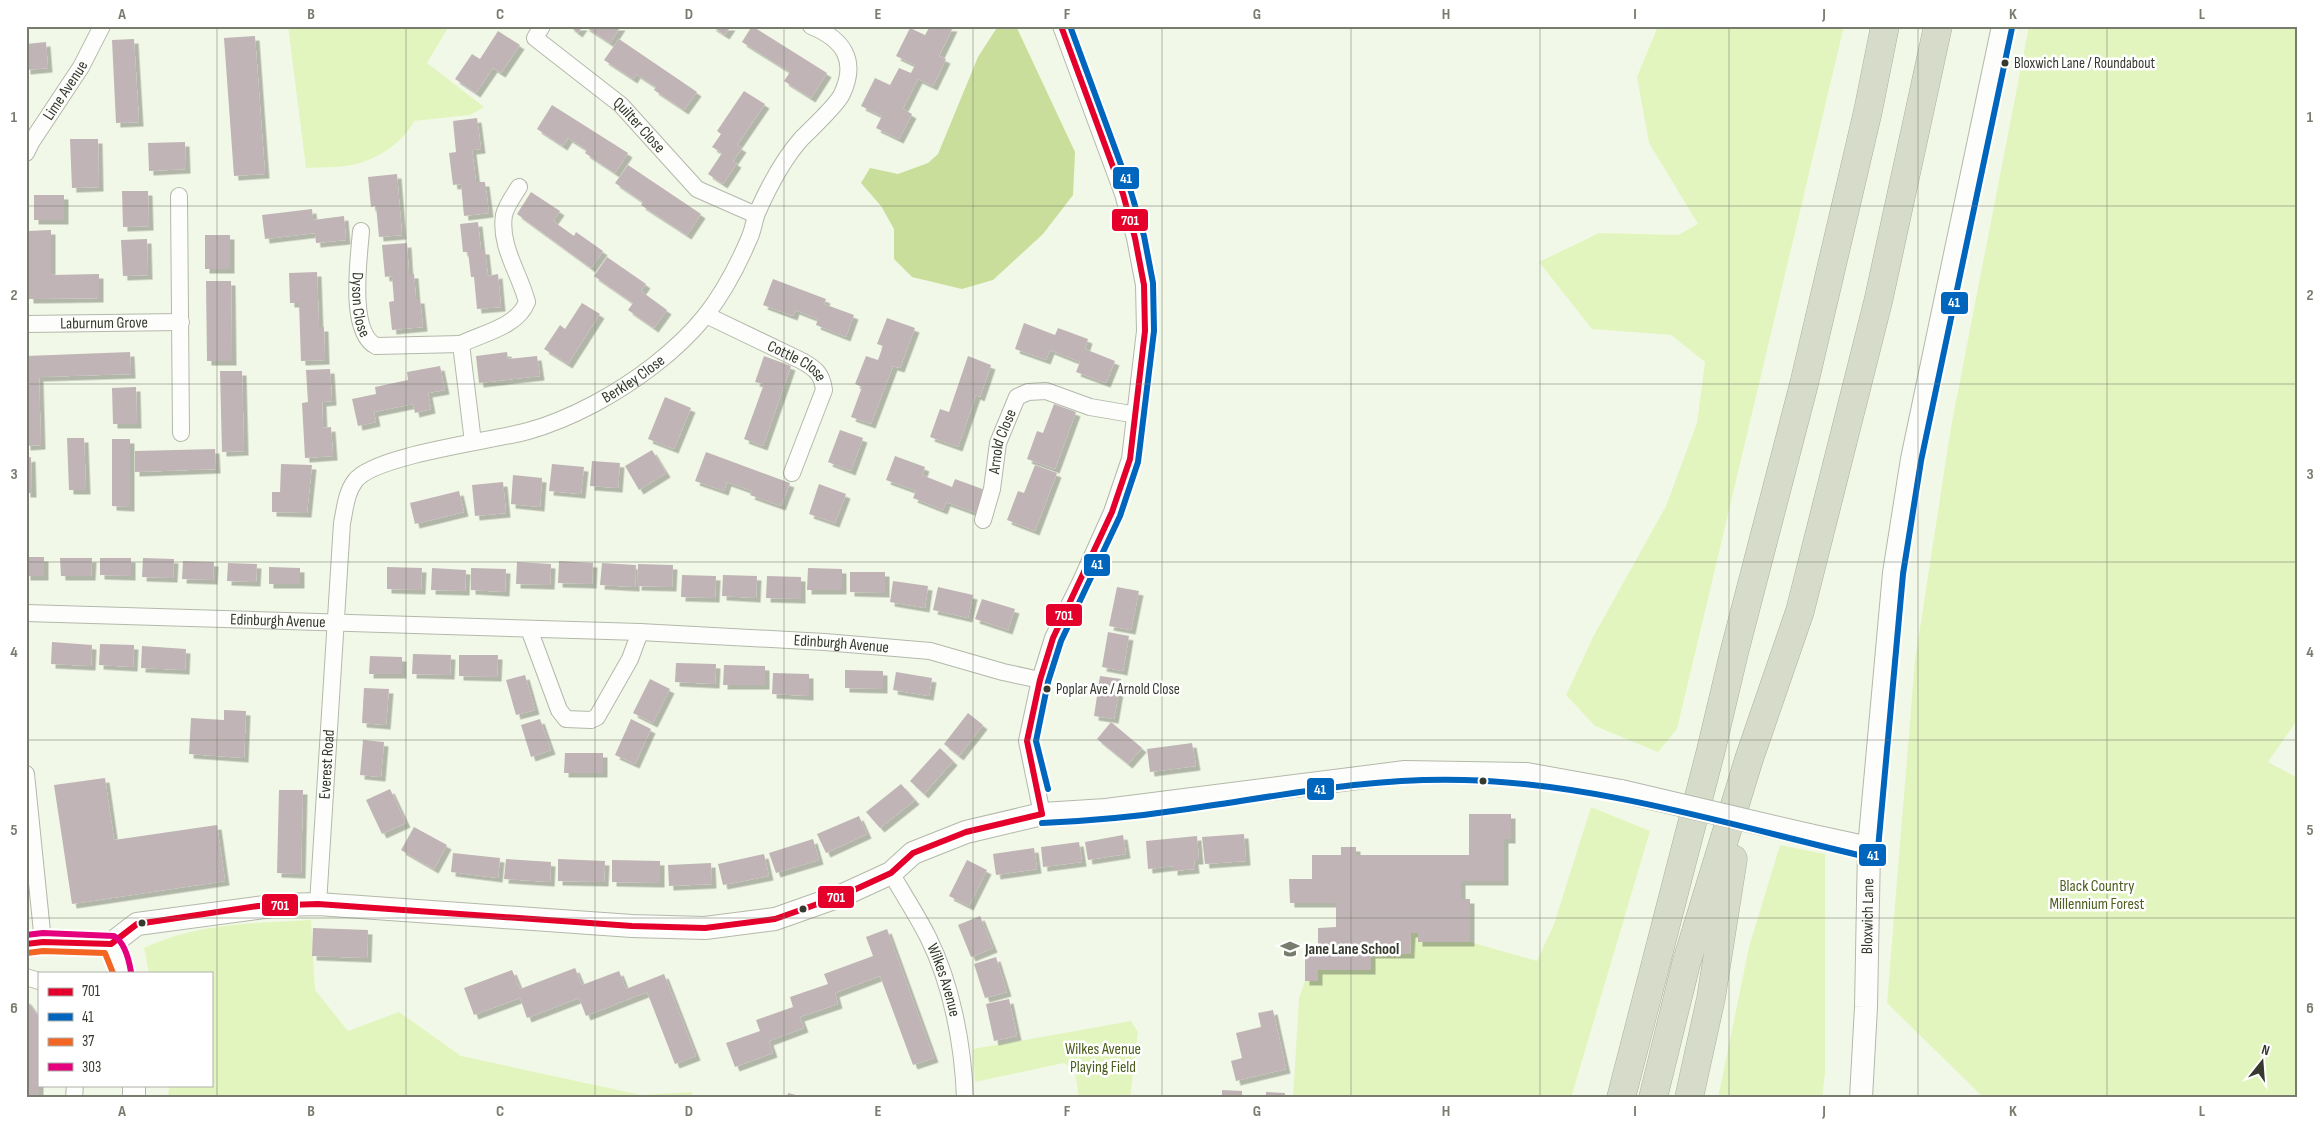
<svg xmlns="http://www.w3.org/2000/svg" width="2324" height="1124" font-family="'Sofia Sans Condensed',sans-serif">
<defs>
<filter id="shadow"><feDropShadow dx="4.5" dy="4.5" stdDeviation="0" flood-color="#0004"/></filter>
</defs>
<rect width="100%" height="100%" fill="#f2f8e7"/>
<g fill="#e3f5bf">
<path d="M288 26H449L427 63 484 107 470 115 414 121C405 140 381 157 360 163 344 168 323 167 306 168Z"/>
<path d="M1658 26H1844L1677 729 1658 752 1595 726 1566 695 1593 637 1666 506 1697 423 1705 362 1671 335 1592 329 1539 262 1599 233 1678 235 1698 224 1649 143 1637 77Z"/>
<path d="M2029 26H2298V719L2268 762 2298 778V1098H1984L1887 1003 1915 660 1951 427Z"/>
<path d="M1591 807 1650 831 1571 1098H1293L1299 998 1305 981H1318V970H1371V954H1410L1411 933H1418V942H1470L1537 961 1554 924Z"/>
<path d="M1780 845 1825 854V1073L1822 1098H1718L1749 947Z"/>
<path d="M311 920 315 990 348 1031 399 1012 461 1056 641 1095 692 1092 693 1098H168L169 1085H211V973H149L144 948C196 923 255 923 311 920Z"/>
<path d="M1131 1021 1138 1032 1130 1098H1079L1075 1071 1064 1063 975 1082 973 1049Z"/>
</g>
<path fill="#c9de9a" d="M998 26H1016L1075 152 1073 195 1043 234 993 280 962 289 912 277 894 259V229L881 206 861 183 870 168 898 174 928 163 938 154 978 57Z"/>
<g fill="#c0b4b7" filter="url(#shadow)">
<path d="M569 26H583L578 33Z"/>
<path d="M584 26H621L610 43Z"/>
<path d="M711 26H731L725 35Z"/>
<path d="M752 26 827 73 811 98 784 81 790 72 742 42Z"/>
<path d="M930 26 953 27 939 56 946 59 933 86 918 79 903 109 912 114 899 139 876 128 882 116 861 106 875 78 890 85 899 68 911 73 915 65 896 56 910 28 925 35Z"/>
<path d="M498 31 520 45 501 73 493 68 476 93 455 79 472 54 480 59Z"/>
<path d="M255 36 265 174 234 176 224 38Z"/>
<path d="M134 39 139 122 116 123 112 40Z"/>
<path d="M619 39 697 92 684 110 654 90 656 87 636 74 633 79 604 60Z"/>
<path d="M46 42 48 68 26 70V44Z"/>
<path d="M744 91 765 104 737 145 742 148 733 161 737 163 723 184 708 174 722 153 712 147 721 134 717 131Z"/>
<path d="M552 105 628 153 615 173 585 153 587 150 568 138 563 146 537 129Z"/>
<path d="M477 118 481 149 472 150 476 182H485L489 213 464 216 461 184 453 185 449 153 456 152 453 121Z"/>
<path d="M70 139H98L99 187 72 188Z"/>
<path d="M185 142 186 169 149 171 148 143Z"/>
<path d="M628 165 701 214 687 235 641 205 643 202 615 183Z"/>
<path d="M397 174 402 235 379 237 376 206 371 207 368 177Z"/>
<path d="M122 191H148L149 226 123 227Z"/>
<path d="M531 192 560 211 553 221 574 236 576 232 603 251 591 268 517 214Z"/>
<rect x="34" y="195" width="30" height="25"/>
<path d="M312 209 313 220 344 216 346 240 316 243 315 233 265 239 262 215Z"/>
<path d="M478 222 481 250H485L488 276 498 274 501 307 477 309 474 277H471L468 252H463L460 224Z"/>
<path d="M51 230V275L99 274V298L29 299 28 231Z"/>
<rect x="205" y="235" width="25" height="34"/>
<path d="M147 239 148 275 123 276 121 240Z"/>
<path d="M407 243 409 274H414L416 299H420L423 327 392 330 389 302 394 301 392 276 385 277 382 245Z"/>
<path d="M607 257 646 284 641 291 667 310 654 328 628 310 633 303 594 276Z"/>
<path d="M317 272 319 327H324L325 360 301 361 299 303H290L289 273Z"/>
<path d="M773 279 826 299 824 304 854 315 846 337 816 325 818 319 795 310 793 316 763 305Z"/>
<path d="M206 281H231L232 361H207Z"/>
<path d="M582 303 600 314 568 364 544 349 560 325 565 329Z"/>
<path d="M887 318 915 328 900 368 893 366 871 424 851 417 862 387 855 384 866 356 878 360 883 346 877 344Z"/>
<path d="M1024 323 1055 335 1058 328 1088 339 1085 349 1115 361 1106 383 1076 372 1080 362 1050 350 1046 360 1015 349Z"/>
<path d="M130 352 131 374 39 377 41 445 26 446V356Z"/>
<path d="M507 352 508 359 537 356 540 376 479 383 476 356Z"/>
<path d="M764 356 791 366 763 446 744 439 764 384 755 382Z"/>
<path d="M968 356 991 365 980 397 976 395 958 447 930 437 940 409 949 412Z"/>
<path d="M440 366 445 390 428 393 431 409 415 413 413 404 374 412 376 422 358 426 352 399 376 394 375 387 408 380 407 372Z"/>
<path d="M330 369 332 401 322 402 323 428 331 427 333 456 305 458 302 403 308 402 306 370Z"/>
<path d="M220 371H242L244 451 222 452Z"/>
<path d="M136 387 137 424H113L112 388Z"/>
<path d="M665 397 691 408 674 449 648 439Z"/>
<path d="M1054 404 1076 412 1055 469 1027 459 1037 431 1043 433Z"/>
<path d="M840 430 863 438 851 471 828 462Z"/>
<path d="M67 438H84L86 490H69Z"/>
<path d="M112 439H130V507L112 506Z"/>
<path d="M215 449 216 469 135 472V451Z"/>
<path d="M652 450 666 473 639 490 625 466Z"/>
<path d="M706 452 790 483 781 506 750 495 752 491 727 482 724 491 695 481Z"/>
<path d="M895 456 925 467 922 475 952 487 955 479 985 490 976 513 946 502 943 510 913 498 916 491 886 480Z"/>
<path d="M31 457 32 493H26V458Z"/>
<path d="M592 461 620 463 618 488 590 486Z"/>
<path d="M281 464 312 465 307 513 272 512V492H280Z"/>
<path d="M552 464 584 467 581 494 549 491Z"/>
<path d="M1035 465 1057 473 1035 531 1007 520 1018 491 1024 493Z"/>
<path d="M513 475 542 478 540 507 511 504Z"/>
<path d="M503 482 506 513 475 516 472 485Z"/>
<path d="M819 484 846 494 835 523 809 514Z"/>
<path d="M459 491 464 512 415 524 410 503Z"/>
<rect x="26" y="557" width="18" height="19"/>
<path d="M60 558H92L91 576H61Z"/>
<path d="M100 558H131V576L100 575Z"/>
<path d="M143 558 174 559 173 578 142 577Z"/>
<path d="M183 561 214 562 213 580 182 579Z"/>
<path d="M559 561 593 563 592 584 558 583Z"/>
<path d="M517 562 551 564 550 585 516 584Z"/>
<path d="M228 563 257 564 256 582 227 581Z"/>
<path d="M602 563 636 565 635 587 600 585Z"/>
<path d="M638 564 673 565 672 587 637 586Z"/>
<path d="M269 567 300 568V584H269Z"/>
<path d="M387 567 422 568 421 590 387 589Z"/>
<path d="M432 568 466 570 465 591 431 590Z"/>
<path d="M471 568 506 569 505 592 471 590Z"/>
<path d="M808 568 842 569V590H807Z"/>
<path d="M850 572H885V593L850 592Z"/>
<path d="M682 575 716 576 715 598 681 597Z"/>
<path d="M723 575 757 576 756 598 722 596Z"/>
<path d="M767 576 801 577V599L766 598Z"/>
<path d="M893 581 928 586 925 608 890 602Z"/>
<path d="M938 587 973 595 968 618 933 610Z"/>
<path d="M1117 587 1139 591 1131 630 1109 626Z"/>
<path d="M982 599 1015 609 1008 630 975 619Z"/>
<path d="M1108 632 1129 636 1123 671 1102 667Z"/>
<path d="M52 642 92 645 91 666 51 664Z"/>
<path d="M100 644 134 645 133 667 99 665Z"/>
<path d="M142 646 186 649 185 670 141 668Z"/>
<path d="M413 654 451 655 450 675 412 674Z"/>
<path d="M459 655H498L497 677 459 676Z"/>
<path d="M370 656 402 657V674H369Z"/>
<path d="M676 663 716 664 715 684 675 682Z"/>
<path d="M724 665 765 666V685H723Z"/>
<path d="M845 670 883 671V689L845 688Z"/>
<path d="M896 672 932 678 929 696 893 690Z"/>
<path d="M773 673 809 674V696L772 694Z"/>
<path d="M525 675 535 710 516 715 506 680Z"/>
<path d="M1100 676 1121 679 1114 719 1094 716Z"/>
<path d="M650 679 670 689 653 723 633 713Z"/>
<path d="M364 688 389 689 386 725 362 723Z"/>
<path d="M224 710 246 711 244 758 189 754 191 718 224 720Z"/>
<path d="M968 713 983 725 959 756 944 744Z"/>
<path d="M540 719 551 750 531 757 521 725Z"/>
<path d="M631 719 651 729 635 764 615 755Z"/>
<path d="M1111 722 1142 748 1128 764 1097 739Z"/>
<path d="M363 740 384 742 381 777 360 775Z"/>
<path d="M1192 743 1196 766 1150 772 1147 749Z"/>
<path d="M940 748 953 761 924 794 910 781Z"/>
<path d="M565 753H603V773H564Z"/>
<path d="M105 778 114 840 217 825 225 881 72 904 54 785Z"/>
<path d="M901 784 915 800 880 828 866 812Z"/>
<path d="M390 789 406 823 382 834 366 800Z"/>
<path d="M279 790H303L301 874 277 873Z"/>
<path d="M1469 814H1511V839H1504V881H1461V899H1470V942H1418V933H1411L1410 954H1371V970H1318V981H1305V956H1318V928L1336 927V903H1290L1289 879H1312V855H1341V847H1356V855H1469Z"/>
<path d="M859 816 867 834 826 853 817 834Z"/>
<path d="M414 827 447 845 434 869 401 850Z"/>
<path d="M1244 834 1246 861 1205 864 1202 837Z"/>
<path d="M1123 835 1126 854 1088 860 1085 842Z"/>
<path d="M1197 836 1199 860H1194L1195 869 1173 871V866L1148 869 1146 841Z"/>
<path d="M813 839 819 860 776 873 769 853Z"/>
<path d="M1079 842 1082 862 1043 867 1041 847Z"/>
<path d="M1034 848 1037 869 996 875 993 854Z"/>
<path d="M453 853 500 858 498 878 451 872Z"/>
<path d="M764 854 769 876 723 885 718 864Z"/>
<path d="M506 859 551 862 550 882 504 879Z"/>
<path d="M558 859 605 861 604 882 558 881Z"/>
<path d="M612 860 660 861V883L612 882Z"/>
<path d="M967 860 987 870 969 906 949 896Z"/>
<path d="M711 863 712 884 669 886 668 865Z"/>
<path d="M980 916 993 948 971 957 958 925Z"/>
<path d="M313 928 368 930 367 958 312 956Z"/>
<path d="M887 929 934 1058 913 1065 880 976 835 993 838 1004 800 1017 804 1028 769 1041 773 1053 735 1067 726 1043 760 1031 756 1020 793 1007 790 997 828 984 824 974 873 956 866 937Z"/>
<path d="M996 957 1007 992 985 998 974 964Z"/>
<path d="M575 968 582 985 619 971 626 989 664 974 696 1056 675 1064 647 992 586 1016 579 998 527 1018 520 998 474 1015 464 988 512 970 520 989Z"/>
<path d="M26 999 39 1017V1098H26Z"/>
<path d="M1009 999 1017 1036 994 1041 986 1004Z"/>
<path d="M1273 1010 1286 1069 1236 1081 1231 1061 1242 1058 1236 1033 1261 1027 1258 1013Z"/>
<path d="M1222 1090 1242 1091V1098H1222Z"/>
<path d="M1266 1092 1285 1093V1098H1266Z"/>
<path d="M788 1093 804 1097V1098H787Z"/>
</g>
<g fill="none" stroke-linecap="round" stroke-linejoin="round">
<g stroke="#b3b8ab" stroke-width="18">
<g id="street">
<path id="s1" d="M542 26 535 38 621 105 697 189 756 215"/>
<path id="s2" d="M26 153 32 141 81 67 102 26"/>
<path d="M179 196 181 433"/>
<path id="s3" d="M361 231C359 258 348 332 376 346L461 344"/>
<path id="s4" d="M706 315 802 361C816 369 822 374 824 390L792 473"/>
<path id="s5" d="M26 324 181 322"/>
<path d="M473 442 461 344C483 333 517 327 527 302 520 274 499 246 504 215 506 206 514 195 519 187"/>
<path id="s6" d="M983 520 992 489 998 443 1017 397 1028 392 1046 391 1090 407 1137 415"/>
<path id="s7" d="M26 613 640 632 825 642 930 651 1003 672 1040 680"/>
<path d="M529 629 559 710 566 719 591 720 597 717 630 659 640 632"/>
<path d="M26 774 43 942"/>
<path d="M1042 814 1027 741 1040 680 1053 638 1081 581 1112 512 1130 459 1145 331 1144 285 1135 238 1123 194 1061 26"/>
<path id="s8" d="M891 873C903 894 917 915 928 937 952 985 963 1045 965 1098"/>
<path id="s9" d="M318 904 342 523C345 509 346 493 355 481 374 455 493 441 528 431 550 425 575 414 594 404 635 382 677 351 706 315 723 293 738 265 749 239 753 231 754 221 757 213 769 186 783 159 802 138 812 128 837 105 842 94 858 60 843 39 811 26"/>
<path d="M26 977 39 981"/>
<path d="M74 1098 75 1085"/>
</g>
</g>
<g stroke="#b3b8ab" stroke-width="24">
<g id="secondary">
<path d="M1809 835 1869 848"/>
<path d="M26 944 43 942 111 944 137 924 280 905 318 904 632 926 705 928 775 919 843 895 891 873 913 853 966 832 1042 814 1106 810 1405 772 1527 774 1621 791"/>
<path d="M111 944 121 965 122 973"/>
<path d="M134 1098V1085"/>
<path id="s10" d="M1861 1098 1866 1007 1869 848 1894 573 1912 459 2003 26"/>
</g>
</g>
<g stroke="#a9b099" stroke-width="29">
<g id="highway">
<path d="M1621 1098 1711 750 1734 653 1804 384 1868 111 1885 26"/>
<path d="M1653 1098 1686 964 1749 759 1800 611 1878 302 1938 26"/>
<path d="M1689 1098 1711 998 1733 859"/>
</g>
</g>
<use href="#street" stroke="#fdfefb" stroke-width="16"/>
<use href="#secondary" stroke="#fdfefb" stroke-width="22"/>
<use href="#highway" stroke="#d7dcca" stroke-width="28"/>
<g stroke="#b3b8ab" stroke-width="24" stroke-linecap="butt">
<path id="secondary-bridge" d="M1621 791 1809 835"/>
</g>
<use href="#secondary-bridge" stroke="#fdfefb" stroke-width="22"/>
<g stroke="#fff" stroke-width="10">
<g id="bus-1">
<path d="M1042 814 1027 741 1040 680 1053 638 1112 512 1130 459 1145 331 1144 285 1135 238 1123 194 1061 26"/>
<path d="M26 944 43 942 111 944 137 924 258 906 318 904 632 926 705 928 775 919 843 895 891 873 913 853 966 832 1042 814"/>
</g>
</g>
<g stroke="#fff" stroke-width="10">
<g id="bus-2">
<path d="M1048 789 1036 741 1048 682 1061 641 1120 516 1138 462 1154 331 1153 283 1144 236 1131 192 1070 26"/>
<path d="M1042 823C1089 821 1134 817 1180 810 1274 797 1368 777 1464 780 1601 784 1734 826 1867 857L1874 855 1878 849 1903 574 1921 461 2012 28"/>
</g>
</g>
<g stroke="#fff" stroke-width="10">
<path id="bus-3" d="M27 953 43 951 105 953 113 973"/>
</g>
<g stroke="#fff" stroke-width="10">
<path id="bus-4" d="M26 935 43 933 114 936C124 942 129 960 131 972"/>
</g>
<use href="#bus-1" stroke="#e4002b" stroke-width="6"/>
<use href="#bus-2" stroke="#0065bd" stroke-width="6"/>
<use href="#bus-3" stroke="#f26522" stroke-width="6"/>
<use href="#bus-4" stroke="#e5007d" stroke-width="6"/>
</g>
<path fill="none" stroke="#777c6f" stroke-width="1" stroke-opacity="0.55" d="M217 26V1098M406 26V1098M595 26V1098M784 26V1098M973 26V1098M1162 26V1098M1351 26V1098M1540 26V1098M1729 26V1098M1918 26V1098M2107 26V1098M26 206H2298M26 384H2298M26 562H2298M26 740H2298M26 918H2298"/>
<defs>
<g id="school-bare" transform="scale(1.5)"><path d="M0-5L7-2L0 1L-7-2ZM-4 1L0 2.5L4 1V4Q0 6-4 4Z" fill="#777c6f" stroke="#fff" stroke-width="2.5" paint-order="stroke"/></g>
</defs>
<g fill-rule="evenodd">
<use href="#school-bare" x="1290" y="949"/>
</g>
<g fill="#35392e" stroke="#fff" stroke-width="2">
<circle cx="2005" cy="63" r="4.5"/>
<circle cx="1047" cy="689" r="4.5"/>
<circle cx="1483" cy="781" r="4.5"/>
<circle cx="803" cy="909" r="4.5"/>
<circle cx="142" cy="923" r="4.5"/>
</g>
<g text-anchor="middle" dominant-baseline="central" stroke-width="5" stroke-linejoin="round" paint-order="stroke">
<g font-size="15" fill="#35392e" stroke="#fff" text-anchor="start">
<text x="2014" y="63">Bloxwich Lane / Roundabout</text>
<text x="1056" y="689">Poplar Ave / Arnold Close</text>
</g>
<g font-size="16" fill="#35392e" stroke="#fff">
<text stroke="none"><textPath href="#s2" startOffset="74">Lime Avenue</textPath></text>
<text stroke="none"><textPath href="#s1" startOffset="150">Quilter Close</textPath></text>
<text stroke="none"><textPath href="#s3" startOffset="74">Dyson Close</textPath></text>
<text stroke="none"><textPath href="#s5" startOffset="78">Laburnum Grove</textPath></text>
<text stroke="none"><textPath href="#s4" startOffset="102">Cottle Close</textPath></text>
<text stroke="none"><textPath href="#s9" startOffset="726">Berkley Close</textPath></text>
<text stroke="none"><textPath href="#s6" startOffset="81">Arnold Close</textPath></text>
<text stroke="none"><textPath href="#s7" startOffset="252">Edinburgh Avenue</textPath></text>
<text stroke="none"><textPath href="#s7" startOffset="816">Edinburgh Avenue</textPath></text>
<text stroke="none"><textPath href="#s9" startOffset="140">Everest Road</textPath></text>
<text stroke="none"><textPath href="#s10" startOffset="182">Bloxwich Lane</textPath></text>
<text stroke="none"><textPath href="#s8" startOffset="120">Wilkes Avenue</textPath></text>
</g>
<g font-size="16" fill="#4d5e1f" stroke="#fff">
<text x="2097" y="886">Black Country<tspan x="2097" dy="18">Millennium Forest</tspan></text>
<text x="1103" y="1049">Wilkes Avenue<tspan x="1103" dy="18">Playing Field</tspan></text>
</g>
<g font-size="16" font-weight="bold" fill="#35392e" stroke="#fff" text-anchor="start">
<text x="1305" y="949">Jane Lane School</text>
</g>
</g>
<g stroke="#fff" stroke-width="2">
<rect x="1112" y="166" width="28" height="24" rx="5" fill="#0065bd"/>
<rect x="1111" y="208" width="38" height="24" rx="5" fill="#e4002b"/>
<rect x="1940" y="291" width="29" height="24" rx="5" fill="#0065bd"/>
<rect x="1083" y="553" width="28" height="24" rx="5" fill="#0065bd"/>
<rect x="1045" y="603" width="38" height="24" rx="5" fill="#e4002b"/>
<rect x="1306" y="777" width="29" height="24" rx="5" fill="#0065bd"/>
<rect x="1858" y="843" width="29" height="24" rx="5" fill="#0065bd"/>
<rect x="817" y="885" width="38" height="24" rx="5" fill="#e4002b"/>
<rect x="261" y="893" width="38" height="24" rx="5" fill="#e4002b"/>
</g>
<g font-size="14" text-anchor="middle" font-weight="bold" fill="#fff">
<text x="1126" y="183">41</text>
<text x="1130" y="225">701</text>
<text x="1954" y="307">41</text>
<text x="1097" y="569">41</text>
<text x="1064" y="620">701</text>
<text x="1320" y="794">41</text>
<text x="1873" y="860">41</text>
<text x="836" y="902">701</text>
<text x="280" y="910">701</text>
</g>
<rect width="2324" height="1124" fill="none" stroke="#ffffff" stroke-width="55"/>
<rect x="38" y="972" width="175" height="115" fill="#ffffff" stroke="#aeb0ab"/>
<rect x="48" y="988" width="25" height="8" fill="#e4002b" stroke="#aeb0ab"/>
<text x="82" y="996" font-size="15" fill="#35392e">701</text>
<rect x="48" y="1013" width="25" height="8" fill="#0065bd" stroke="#aeb0ab"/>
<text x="82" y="1022" font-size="15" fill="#35392e">41</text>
<rect x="48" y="1038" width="25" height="8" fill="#f26522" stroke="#aeb0ab"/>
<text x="82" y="1046" font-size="15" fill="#35392e">37</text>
<rect x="48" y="1063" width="25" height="8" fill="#e5007d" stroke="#aeb0ab"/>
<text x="82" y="1072" font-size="15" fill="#35392e">303</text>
<g transform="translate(2262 1062) rotate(17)" stroke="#ffffff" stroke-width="4" paint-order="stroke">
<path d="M0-4L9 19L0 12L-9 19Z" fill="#35392e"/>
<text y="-8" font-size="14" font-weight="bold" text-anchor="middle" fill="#35392e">N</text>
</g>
<rect x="28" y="28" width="2268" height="1068" fill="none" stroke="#777c6f" stroke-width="2"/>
<g font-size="16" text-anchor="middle" font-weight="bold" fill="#777c6f">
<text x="122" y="19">A</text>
<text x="311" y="19">B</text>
<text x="500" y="19">C</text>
<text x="689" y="19">D</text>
<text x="878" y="19">E</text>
<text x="1067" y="19">F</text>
<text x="1257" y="19">G</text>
<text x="1446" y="19">H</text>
<text x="1635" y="19">I</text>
<text x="1824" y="19">J</text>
<text x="2013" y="19">K</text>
<text x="2202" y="19">L</text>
<text x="14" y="122">1</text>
<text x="2310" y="122">1</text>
<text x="14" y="300">2</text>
<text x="2310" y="300">2</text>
<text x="14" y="479">3</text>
<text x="2310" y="479">3</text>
<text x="14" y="657">4</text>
<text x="2310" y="657">4</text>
<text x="14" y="835">5</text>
<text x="2310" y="835">5</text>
<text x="14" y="1013">6</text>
<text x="2310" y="1013">6</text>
<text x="122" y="1116">A</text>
<text x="311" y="1116">B</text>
<text x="500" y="1116">C</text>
<text x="689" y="1116">D</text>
<text x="878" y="1116">E</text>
<text x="1067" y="1116">F</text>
<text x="1257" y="1116">G</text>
<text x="1446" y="1116">H</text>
<text x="1635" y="1116">I</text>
<text x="1824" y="1116">J</text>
<text x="2013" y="1116">K</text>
<text x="2202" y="1116">L</text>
</g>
</svg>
